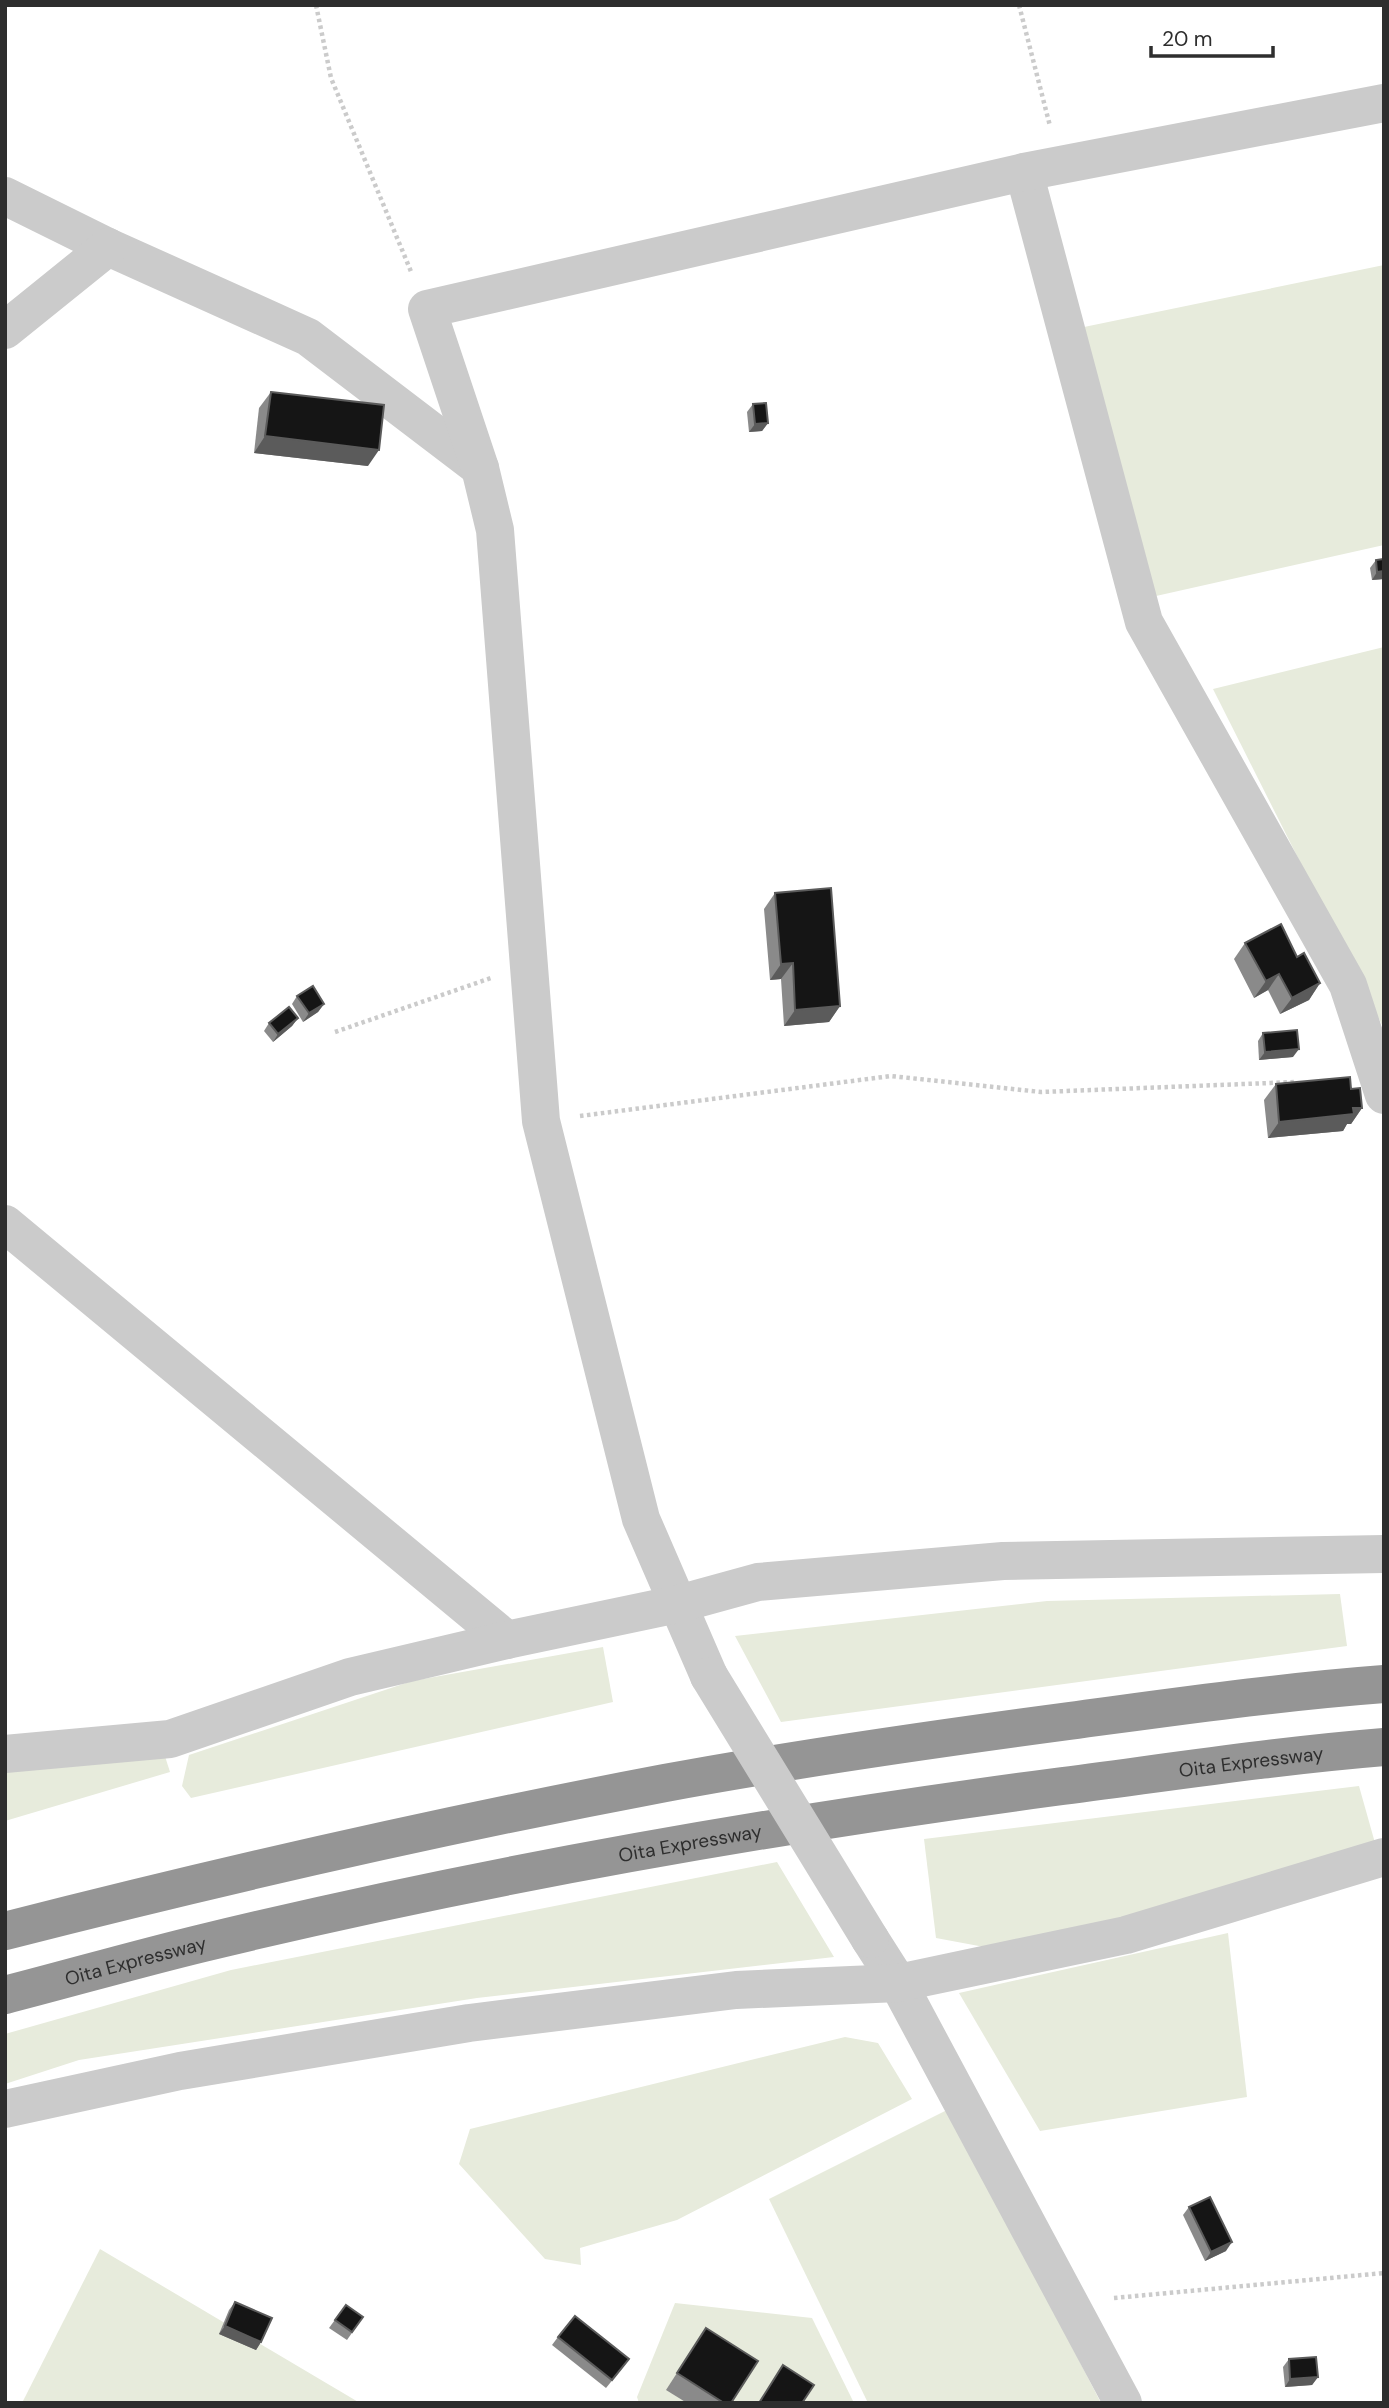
<svg xmlns="http://www.w3.org/2000/svg" width="1389" height="2408" font-family="'DM Sans',sans-serif">
<rect width="100%" height="100%" fill="#fff"/>
<g fill="#e7ebdc">
<path d="M1384 265V545L1156 596 1084 327Z"/>
<path d="M1384 647V1029L1213 689Z"/>
<path d="M1340 1594 1347 1646 781 1722 735 1636 1047 1601Z"/>
<path d="M603 1647 613 1702 191 1798 182 1786 189 1755 412 1681Z"/>
<path d="M163 1750 170 1772 5 1821V1765Z"/>
<path d="M1359 1786 1375 1843 1159 1908 995 1949 936 1938 924 1839Z"/>
<path d="M777 1862 834 1957 477 1998 79 2060 5 2084V2034L231 1970Z"/>
<path d="M1228 1933 1247 2097 1040 2131 959 1993Z"/>
<path d="M845 2037 878 2043 912 2099 677 2220 580 2248 581 2265 545 2259 459 2164 470 2129Z"/>
<path d="M949 2109 1101 2403H868L769 2199Z"/>
<path d="M100 2249 360 2403H22Z"/>
<path d="M675 2303 812 2318 854 2403H639L637 2397Z"/>
</g>
<g fill="none" stroke-linecap="round" stroke-linejoin="round">
<g stroke="#cbcbcb" stroke-width="4.5" stroke-dasharray="3.5 3.5" stroke-linecap="butt">
<path d="M316 5 331 78 412 274"/>
<path d="M1019 5 1050 126"/>
<path d="M335 1032 491 978"/>
<path d="M580 1116 891 1076 1041 1092 1295 1082"/>
<path d="M1114 2298 1384 2273"/>
</g>
<g stroke="#cbcbcb" stroke-width="38">
<path d="M1024 172 1144 622 1348 985 1384 1095"/>
<path d="M5 196 108 247 308 337 480 468"/>
<path d="M5 330 108 247"/>
<path d="M5 1224 507 1640"/>
<path d="M709 1676 641 1519 541 1121 495 530 480 468 427 309 1024 172 1384 103"/>
<path d="M5 1754 170 1739 350 1677 507 1640 678 1604 758 1582 1003 1561 1384 1554"/>
<path d="M870 1939 898 1983 1123 2403"/>
<path d="M5 2109 180 2071 469 2023 736 1990 898 1983 1126 1935 1384 1857"/>
</g>
<g stroke="#959595" stroke-width="38">
<path d="M5 1931C224 1875 443 1825 665 1783 799 1758 934 1739 1069 1721 1174 1707 1278 1692 1384 1684"/>
<path id="s1" d="M5 1995C71 1978 137 1959 203 1943 483 1875 769 1825 1055 1787 1164 1773 1274 1756 1384 1747"/>
</g>
<path stroke="#cbcbcb" stroke-width="38" d="M709 1676 870 1939"/>
</g>
<g fill="#8a8a8a">
<path d="M271 392 368 466 254 453 259 408Z"/>
<path d="M753 404 768 423 762 431 749 432 747 412Z"/>
<path d="M1384 559V579L1372 580 1370 568 1376 560Z"/>
<path d="M775 893 840 1006 829 1022 784 1026 781 979 770 980 764 909Z"/>
<path d="M1245 943 1297 957 1320 983 1309 1000 1280 1014 1268 990 1254 998 1234 959Z"/>
<path d="M297 996 324 1004 318 1012 303 1022 292 1004Z"/>
<path d="M298 1018 292 1026 273 1042 264 1031 269 1023Z"/>
<path d="M1263 1033 1293 1057 1259 1060 1258 1041Z"/>
<path d="M1276 1084 1351 1089 1362 1108 1351 1124H1347L1343 1131 1268 1138 1264 1100Z"/>
<path d="M1189 2207 1226 2251 1205 2261 1183 2215Z"/>
<path d="M235 2302 261 2342 256 2350 219 2334 229 2310Z"/>
<path d="M346 2305 363 2317 347 2340 329 2328Z"/>
<path d="M706 2328 731 2403H687L666 2390Z"/>
<path d="M558 2337 623 2367 606 2388 552 2345Z"/>
<path d="M1289 2359 1318 2377 1312 2385 1285 2387 1283 2367Z"/>
</g>
<g fill="#5b5b5b">
<path d="M768 423 762 431 749 432 755 424Z"/>
<path d="M265 436 379 450 368 466 254 453Z"/>
<path d="M1384 571V579L1372 580 1377 572Z"/>
<path d="M793 963 781 979 770 980 781 964Z"/>
<path d="M1279 974 1268 990 1254 998 1266 981Z"/>
<path d="M1320 983 1309 1000 1280 1014 1292 998Z"/>
<path d="M324 1004 318 1012 303 1022 309 1013Z"/>
<path d="M840 1006 829 1022 784 1026 795 1010Z"/>
<path d="M298 1018 292 1026 273 1042 278 1034Z"/>
<path d="M1299 1049 1293 1057 1259 1060 1265 1052Z"/>
<path d="M1353 1108H1362L1351 1124H1347L1343 1131 1268 1138 1279 1122Z"/>
<path d="M1232 2242 1226 2251 1205 2261 1211 2252Z"/>
<path d="M225 2326 261 2342 256 2350 219 2334Z"/>
<path d="M1318 2377 1312 2385 1285 2387 1290 2379Z"/>
</g>
<g fill="#151515" stroke="#5b5b5b" stroke-width="2">
<path d="M271 392 384 405 379 450 265 436Z"/>
<path d="M766 403 768 423 755 424 753 404Z"/>
<path d="M1384 559V571L1377 572 1376 560Z"/>
<path d="M831 888 840 1006 795 1010 793 963 781 964 775 893Z"/>
<path d="M1281 924 1297 957 1304 953 1320 983 1292 998 1279 974 1266 981 1245 943Z"/>
<path d="M313 986 324 1004 309 1013 297 996Z"/>
<path d="M289 1007 298 1018 278 1034 269 1023Z"/>
<path d="M1297 1030 1299 1049 1265 1052 1263 1033Z"/>
<path d="M1350 1077 1351 1089 1360 1088 1362 1108H1353L1354 1114 1279 1122 1276 1084Z"/>
<path d="M1210 2197 1232 2242 1211 2252 1189 2207Z"/>
<path d="M235 2302 272 2318 261 2342 225 2326Z"/>
<path d="M346 2305 363 2317 352 2332 335 2320Z"/>
<path d="M575 2316 629 2359 612 2380 558 2337Z"/>
<path d="M706 2328 758 2361 731 2403H724L677 2373Z"/>
<path d="M1316 2357 1318 2377 1290 2379 1289 2359Z"/>
<path d="M783 2365 814 2385 802 2403H759Z"/>
</g>
<g text-anchor="middle" dominant-baseline="central" stroke-width="7" stroke-linejoin="round" paint-order="stroke">
<g font-size="19" fill="#2e2e2e" stroke="#fff">
<text stroke="none"><textPath href="#s1" startOffset="1269">Oita Expressway</textPath></text>
<text stroke="none"><textPath href="#s1" startOffset="702">Oita Expressway</textPath></text>
<text stroke="none"><textPath href="#s1" startOffset="135">Oita Expressway</textPath></text>
</g>
</g>
<rect width="1389" height="2408" fill="none" stroke="#2e2e2e" stroke-width="14"/>
<path d="M1151 46v10h122v-10" fill="none" stroke="#2e2e2e" stroke-width="3.5"/>
<text x="1162" y="46" font-size="21" fill="#2e2e2e" stroke="#ffffff" stroke-width="5" paint-order="stroke">20 m</text>
</svg>
